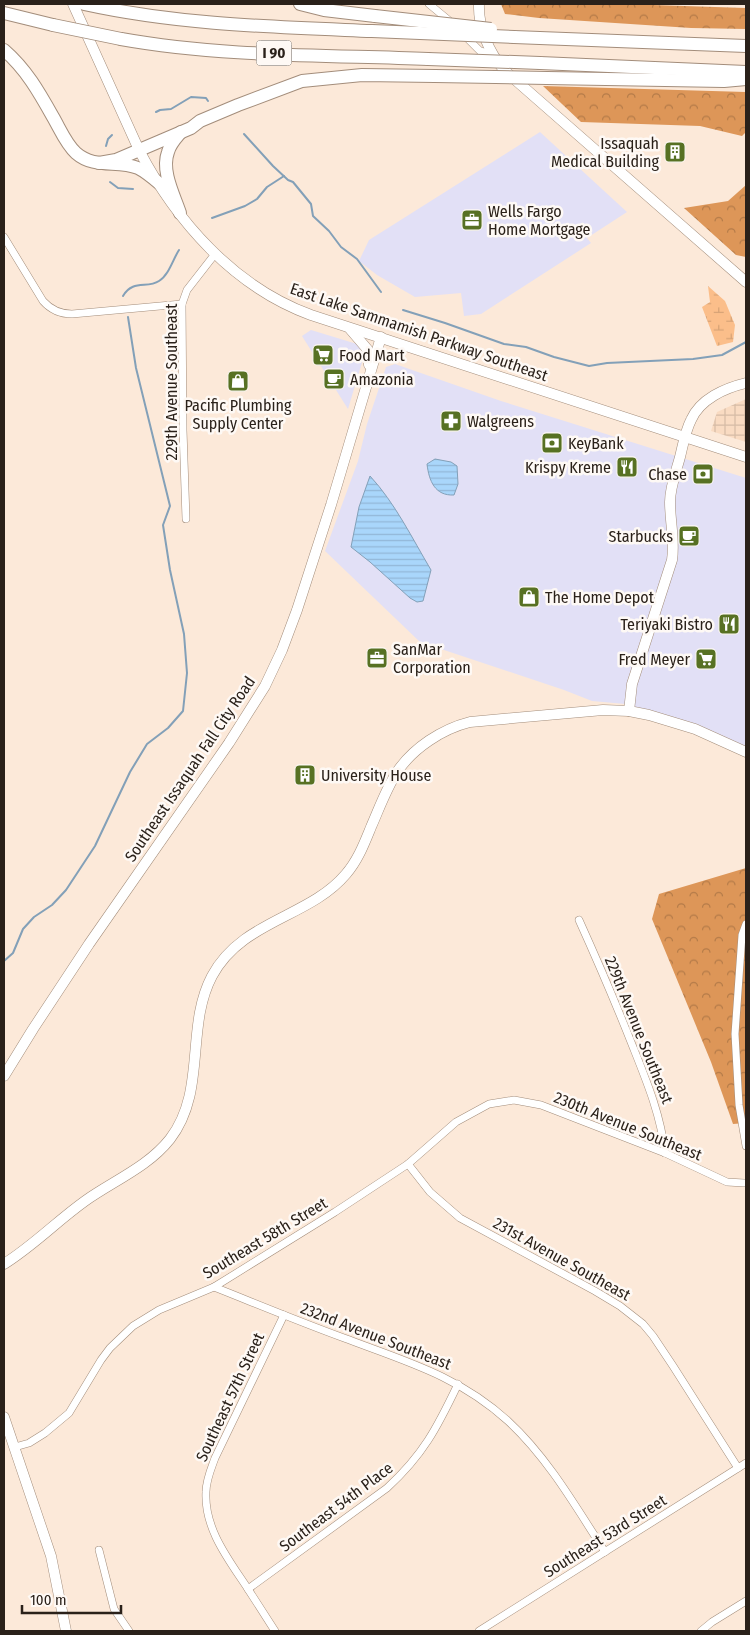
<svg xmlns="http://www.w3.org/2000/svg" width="750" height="1635" font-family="'Fira Sans Condensed',sans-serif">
<defs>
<pattern id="industrial-grid" width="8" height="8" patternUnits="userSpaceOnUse" patternTransform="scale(1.25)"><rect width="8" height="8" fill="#f9dbc2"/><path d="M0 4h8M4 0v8" fill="none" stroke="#d6bca6"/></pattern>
<pattern id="forest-crowns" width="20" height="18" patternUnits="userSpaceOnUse" patternTransform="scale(1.25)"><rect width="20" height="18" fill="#dd9658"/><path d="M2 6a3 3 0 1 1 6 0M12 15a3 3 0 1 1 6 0" fill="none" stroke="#b37a48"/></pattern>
<pattern id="wetland-marsh" width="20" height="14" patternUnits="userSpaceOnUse" patternTransform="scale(1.25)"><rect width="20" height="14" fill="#fbbe8a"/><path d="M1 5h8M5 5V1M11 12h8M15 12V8" fill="none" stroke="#d7a376"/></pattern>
<pattern id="water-rules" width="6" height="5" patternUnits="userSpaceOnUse" patternTransform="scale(1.25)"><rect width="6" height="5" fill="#a9d6fb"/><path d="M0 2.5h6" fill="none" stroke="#92b7d7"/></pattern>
</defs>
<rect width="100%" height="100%" fill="#fce9d9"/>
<g fill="#e2e0f6">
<path d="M540 132 627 212 587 238 591 243 481 314 464 316 461 293 415 297 377 275 359 261 369 240Z"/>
<path d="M311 330 357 344 362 352 363 359 348 409 302 336Z"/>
<path d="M395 364 501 401 746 478V751L702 729 625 704 592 701 564 690 420 642 325 551 358 461 367 424 386 367Z"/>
</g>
<path fill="url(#industrial-grid)" d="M746 399V442L711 431 717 412Z"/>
<g fill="url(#forest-crowns)">
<path d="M501 4H652L653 5 746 8V29L691 28 539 18 505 14Z"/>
<path d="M543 86 746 92V132L742 136 700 126 581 122Z"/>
<path d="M746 185V257L736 255 684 208 728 201Z"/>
<path d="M746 868V1123L733 1124 711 1062 652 919 659 894Z"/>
</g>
<path fill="url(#wetland-marsh)" d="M708 286 725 301 735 325 733 342 717 346 702 307 710 302Z"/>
<g fill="url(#water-rules)" stroke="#83a0b8">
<path d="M435 459 451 462 457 466 458 484 454 495C435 496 429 481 427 464Z"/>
<path d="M370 476C395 503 412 538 431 570L423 601 417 602 410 598 370 562 351 547 359 507Z"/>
</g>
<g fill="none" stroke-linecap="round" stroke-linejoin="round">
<g stroke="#83a0b8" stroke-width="2">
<path d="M156 112 160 110 171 109 191 97 206 98 208 101"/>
<path d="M244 134 273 166 288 180 293 182 311 204 313 216 329 231 341 247 357 259 381 292"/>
<path d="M106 146 108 139 112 135"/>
<path d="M110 182 118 188 133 189"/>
<path d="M212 218 245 206 257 199 267 187 284 176"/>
<path d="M123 296C133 279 147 289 159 281 169 275 173 259 179 250"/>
<path d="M403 310 445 323 504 344 526 347 554 357 589 366 607 363 693 359 722 355 746 342"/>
<path d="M4 961 13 953 23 929 34 917 52 905 66 890 95 846 130 772 147 744 168 728 183 711 187 673 184 634 170 570 163 525 170 506 136 368 128 317"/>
</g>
<g stroke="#a38d7b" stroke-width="8">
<g id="street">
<path d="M429 4 452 23"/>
<path d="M465 36 480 51 492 54"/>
<path d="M4 237 43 301C51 310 60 314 72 314L182 304"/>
<path d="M186 519 183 430 182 304 187 290 215 254"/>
<path d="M579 920C598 962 616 1004 633 1047 647 1082 661 1116 665 1153"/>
<path d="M746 924 742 935 735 1034 739 1105 746 1146"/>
<path d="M408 1164 430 1192 460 1218 595 1291 620 1306 643 1324 653 1336 673 1366 738 1468"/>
<path d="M214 1287C257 1304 300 1322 344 1338 405 1361 459 1376 508 1421 548 1458 576 1507 605 1552"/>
<path d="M15 1447 29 1443 45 1433 69 1413 101 1360 110 1348 133 1326 159 1310 214 1287 335 1212 408 1164 456 1122 489 1104 514 1100 541 1105 665 1153 727 1182 744 1183"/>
<path d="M99 1550 114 1609 129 1631"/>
<path d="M248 1589 387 1488C423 1455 437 1428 458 1384"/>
<path d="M275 1631C266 1617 257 1603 248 1589 229 1560 204 1529 206 1492 206 1480 211 1469 215 1458L284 1315"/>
<path d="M479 1631 746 1463"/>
<path d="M701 1631 712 1622 746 1601"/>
</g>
</g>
<g stroke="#a38d7b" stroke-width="11">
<g id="secondary">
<path d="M73 4 139 150C176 221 234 287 311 315L746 457"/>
<path d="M479 4C478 28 489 52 504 70L746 282"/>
<path d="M350 329 368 350 369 365"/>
<path d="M629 711 632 684 672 560C675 541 670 522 670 502 670 487 676 472 680 457 683 445 685 432 691 420 700 399 725 388 746 383"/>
<path d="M4 1076 33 1029 89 944 229 743 265 686 282 650 297 610 331 505 381 337"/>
<path d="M4 1264C33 1246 57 1221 85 1201 113 1181 148 1167 170 1139 207 1091 185 1027 212 976 242 920 309 918 346 874 358 860 364 844 371 827 379 809 386 789 397 772 413 748 442 729 470 722L603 710 629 711 649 715 695 729 746 752"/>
<path d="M4 1417 51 1556 66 1631"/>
</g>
</g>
<g stroke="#a38d7b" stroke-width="14">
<g id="highway">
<path d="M84 4C179 25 275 27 372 31"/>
<path d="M300 4 324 10 375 16"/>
<path d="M4 13 53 25"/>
<path d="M514 37 746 46"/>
<path d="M121 39C222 57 326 55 428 59"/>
<path d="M4 50C26 69 39 92 53 117 60 129 66 144 76 153 94 169 117 160 138 168 146 172 153 178 160 184"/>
<path d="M540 63 746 72"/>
<path d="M547 78 724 81 746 79"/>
<path d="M99 163 116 160 191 128 200 121 238 105 302 81 362 75 435 76"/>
<path d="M180 213C174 195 161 171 168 152 170 144 176 138 181 132"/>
</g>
</g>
<use href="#street" stroke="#fff" stroke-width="7"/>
<use href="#secondary" stroke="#fff" stroke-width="10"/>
<use href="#highway" stroke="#fff" stroke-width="12"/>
<g stroke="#a38d7b" stroke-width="14" stroke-linecap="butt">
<g id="highway-bridge">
<path d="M375 16 491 29"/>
<path d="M53 25 121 39"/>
<path d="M372 31 514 37"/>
<path d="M428 59 540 63"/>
<path d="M435 76 547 78"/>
</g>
</g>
<use href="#highway-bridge" stroke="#fff" stroke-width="12"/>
</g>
<defs>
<g id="building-square" transform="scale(1.125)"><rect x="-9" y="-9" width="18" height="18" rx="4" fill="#577123" stroke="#fef9f5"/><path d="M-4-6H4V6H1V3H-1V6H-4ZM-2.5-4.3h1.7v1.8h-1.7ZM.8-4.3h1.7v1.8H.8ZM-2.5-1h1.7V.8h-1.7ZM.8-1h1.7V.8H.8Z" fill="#fff"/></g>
<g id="office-square" transform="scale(1.125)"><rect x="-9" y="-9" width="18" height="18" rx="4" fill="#577123" stroke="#fef9f5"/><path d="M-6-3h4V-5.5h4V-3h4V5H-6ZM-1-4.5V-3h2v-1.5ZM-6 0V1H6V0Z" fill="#fff"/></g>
<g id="supermarket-square" transform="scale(1.125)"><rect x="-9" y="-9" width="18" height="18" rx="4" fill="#577123" stroke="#fef9f5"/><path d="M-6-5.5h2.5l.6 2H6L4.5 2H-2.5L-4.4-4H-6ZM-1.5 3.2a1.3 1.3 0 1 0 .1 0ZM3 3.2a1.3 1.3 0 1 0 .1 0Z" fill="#fff"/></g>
<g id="cafe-square" transform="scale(1.125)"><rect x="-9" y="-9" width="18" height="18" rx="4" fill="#577123" stroke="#fef9f5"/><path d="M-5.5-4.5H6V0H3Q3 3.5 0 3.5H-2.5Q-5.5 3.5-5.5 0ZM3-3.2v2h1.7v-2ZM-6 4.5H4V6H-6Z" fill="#fff"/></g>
<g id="shop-square" transform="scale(1.125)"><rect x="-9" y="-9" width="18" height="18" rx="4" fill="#577123" stroke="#fef9f5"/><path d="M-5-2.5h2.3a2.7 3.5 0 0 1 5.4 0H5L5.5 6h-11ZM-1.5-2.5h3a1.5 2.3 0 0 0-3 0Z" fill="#fff"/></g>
<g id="pharmacy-square" transform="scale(1.125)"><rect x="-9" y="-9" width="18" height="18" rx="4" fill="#577123" stroke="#fef9f5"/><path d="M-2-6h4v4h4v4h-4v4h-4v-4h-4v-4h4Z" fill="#fff"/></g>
<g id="bank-square" transform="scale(1.125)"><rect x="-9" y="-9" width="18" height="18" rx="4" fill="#577123" stroke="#fef9f5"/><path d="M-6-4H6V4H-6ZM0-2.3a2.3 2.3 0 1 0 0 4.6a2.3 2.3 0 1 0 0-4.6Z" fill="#fff"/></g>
<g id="restaurant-square" transform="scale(1.125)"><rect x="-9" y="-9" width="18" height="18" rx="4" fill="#577123" stroke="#fef9f5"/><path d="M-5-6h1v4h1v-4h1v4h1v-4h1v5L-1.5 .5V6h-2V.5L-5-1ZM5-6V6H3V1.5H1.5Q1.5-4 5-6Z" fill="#fff"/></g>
</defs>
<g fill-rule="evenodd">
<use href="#building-square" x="675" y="152"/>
<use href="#office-square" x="472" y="220"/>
<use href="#supermarket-square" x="323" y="355"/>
<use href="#cafe-square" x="334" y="379"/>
<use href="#shop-square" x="238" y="381"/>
<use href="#pharmacy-square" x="451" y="421"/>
<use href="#bank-square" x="552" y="443"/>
<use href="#restaurant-square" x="627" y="467"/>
<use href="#bank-square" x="703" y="474"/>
<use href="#cafe-square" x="689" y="536"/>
<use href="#shop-square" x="529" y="597"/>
<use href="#restaurant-square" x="729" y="624"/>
<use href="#office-square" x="377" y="658"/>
<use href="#supermarket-square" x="706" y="659"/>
<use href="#building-square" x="305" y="775"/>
</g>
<g text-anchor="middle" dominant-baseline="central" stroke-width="5" stroke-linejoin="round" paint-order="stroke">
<rect fill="#fef9f5" stroke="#6a625c" stroke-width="1" x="256.5" y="40.5" width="35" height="25" rx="4"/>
<g font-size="15" font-weight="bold" fill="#2a211a">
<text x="274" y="53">I 90</text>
</g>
<g font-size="16" fill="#2a211a" stroke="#fef9f5" text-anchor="start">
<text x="659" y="143" text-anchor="end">Issaquah<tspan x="659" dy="18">Medical Building</tspan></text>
<text x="488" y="211">Wells Fargo<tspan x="488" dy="18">Home Mortgage</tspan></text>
<text x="339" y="355">Food Mart</text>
<text x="350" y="379">Amazonia</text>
<text x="238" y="405" text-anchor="middle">Pacific Plumbing<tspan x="238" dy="18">Supply Center</tspan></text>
<text x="467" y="421">Walgreens</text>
<text x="568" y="443">KeyBank</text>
<text x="611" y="467" text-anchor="end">Krispy Kreme</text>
<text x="687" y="474" text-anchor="end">Chase</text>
<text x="673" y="536" text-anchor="end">Starbucks</text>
<text x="545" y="597">The Home Depot</text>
<text x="713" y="624" text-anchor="end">Teriyaki Bistro</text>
<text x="393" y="649">SanMar<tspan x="393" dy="18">Corporation</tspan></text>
<text x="690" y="659" text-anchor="end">Fred Meyer</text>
<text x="321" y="775">University House</text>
</g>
<g font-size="16" fill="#2a211a" stroke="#fef9f5">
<text transform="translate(419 332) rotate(19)">East Lake Sammamish Parkway Southeast</text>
<text transform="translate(171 382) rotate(-90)">229th Avenue Southeast</text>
<text transform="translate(190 769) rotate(-56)">Southeast Issaquah Fall City Road</text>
<text transform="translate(639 1030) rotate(68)">229th Avenue Southeast</text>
<text transform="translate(628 1126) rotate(22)">230th Avenue Southeast</text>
<text transform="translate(265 1238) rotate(-31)">Southeast 58th Street</text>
<text transform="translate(562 1259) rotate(29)">231st Avenue Southeast</text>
<text transform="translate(376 1336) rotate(21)">232nd Avenue Southeast</text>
<text transform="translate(230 1397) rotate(-65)">Southeast 57th Street</text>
<text transform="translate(336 1507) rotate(-37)">Southeast 54th Place</text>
<text transform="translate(605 1536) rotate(-32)">Southeast 53rd Street</text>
</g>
</g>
<rect width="750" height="1635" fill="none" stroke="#2a211a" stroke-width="10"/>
<path d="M22 1605v8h99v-8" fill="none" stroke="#2a211a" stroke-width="2.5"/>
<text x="30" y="1605" font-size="15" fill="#2a211a" stroke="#fef9f5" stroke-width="4" paint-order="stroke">100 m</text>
</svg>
